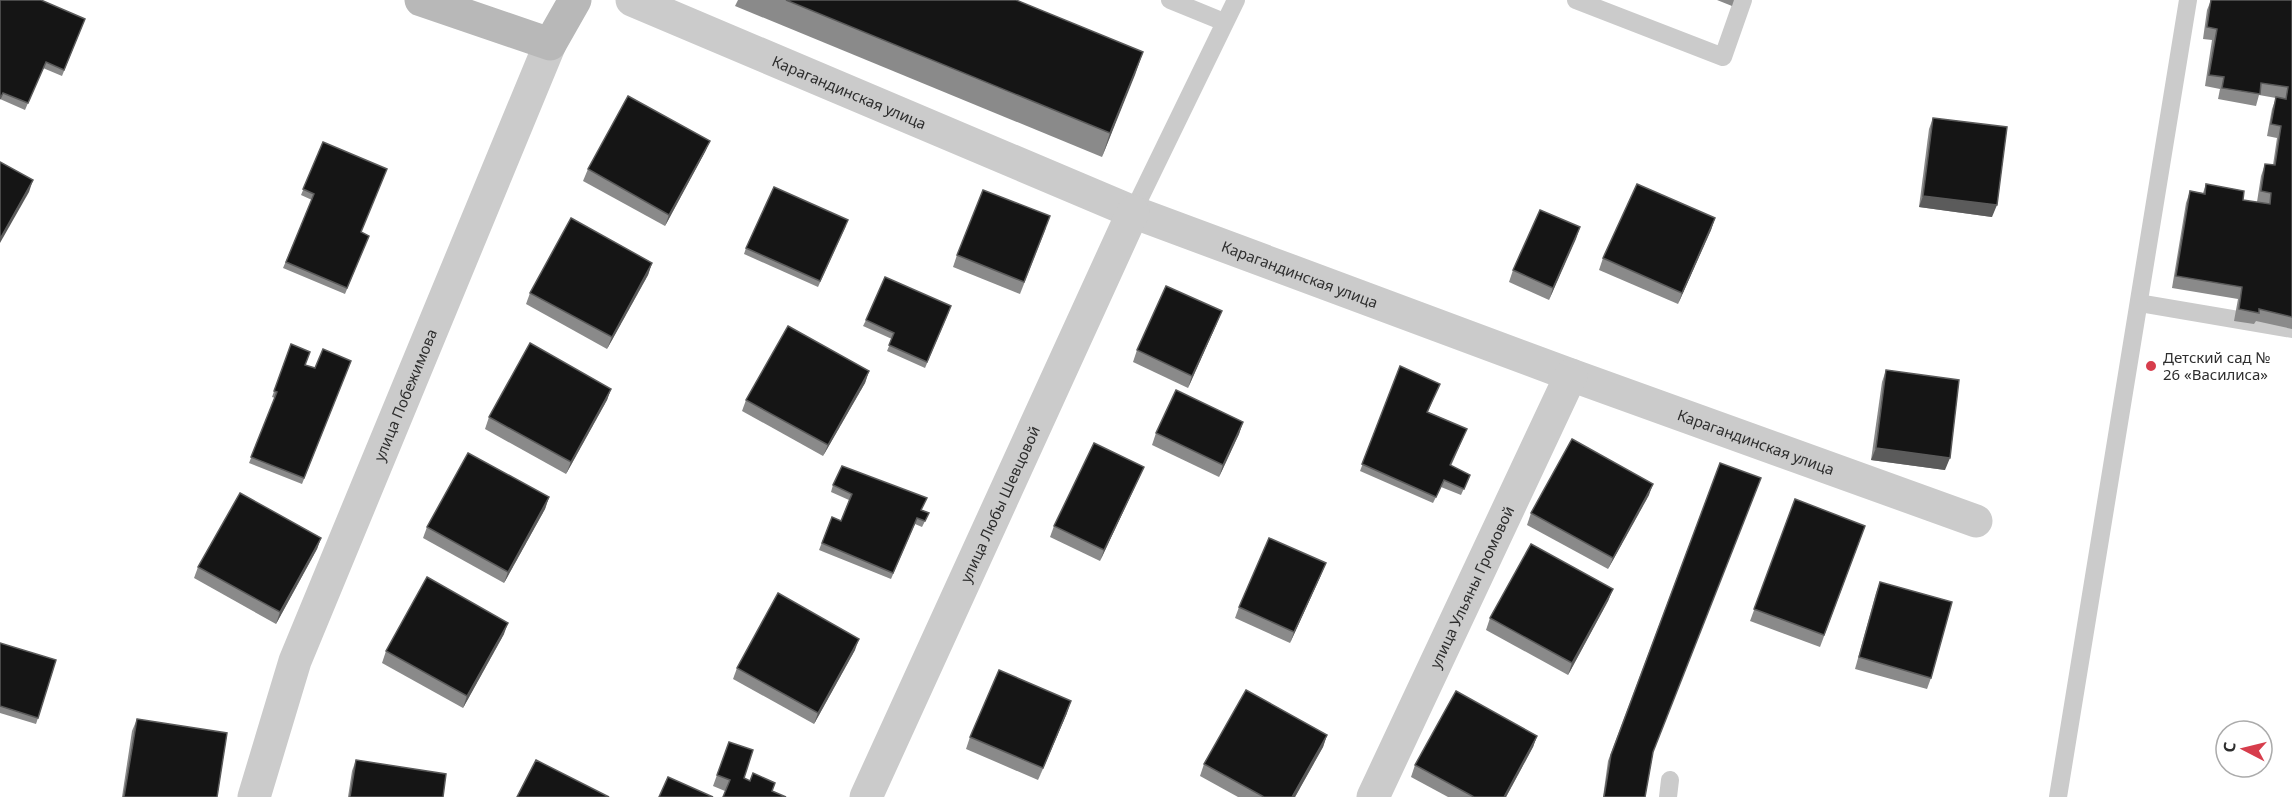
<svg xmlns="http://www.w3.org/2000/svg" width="2292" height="797" font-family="'Noto Sans',sans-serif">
<rect width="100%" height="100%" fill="#fff"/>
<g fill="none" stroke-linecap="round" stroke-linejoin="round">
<g stroke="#cbcbcb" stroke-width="18">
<path d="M1170 0 1224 22"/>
<path d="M1576 0 1723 57 1743 0"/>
<path d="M1133 212 1236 0"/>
<path d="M2139 303 2292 329"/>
<path d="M1668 797 1670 780"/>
<path d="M2058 797 2188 0"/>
</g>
<g stroke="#cbcbcb" stroke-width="33">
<path id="s1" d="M632 0 1133 212 1571 375 1976 521"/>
<path id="s2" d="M254 797 295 661 550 44"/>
<path id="s3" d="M866 797 1133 212"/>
<path id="s4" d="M1373 797 1571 375"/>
</g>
<path stroke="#b8b8b8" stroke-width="33" d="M421 0 550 44 575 0"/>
</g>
<g fill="#8a8a8a">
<path d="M0 0 85 19 62 76 43 68 25 110 0 99Z"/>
<path d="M738 0H1016L1143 52 1102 157 735 6Z"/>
<path d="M1717 0H1734L1732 6Z"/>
<path d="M2211 0H2292V329L2256 321 2254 324 2234 321 2238 299 2172 288 2186 203 2190 191 2203 193 2206 184 2243 200 2257 202 2261 176 2265 164 2273 165 2277 138 2267 136 2272 109 2276 98 2259 95 2256 106 2218 99 2220 89 2205 86 2212 40 2203 39 2207 10Z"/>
<path d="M1933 118 1992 217 1919 207 1929 129Z"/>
<path d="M710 141 705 152 665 226 583 181 588 169Z"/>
<path d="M323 142 361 233 369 236 345 294 283 268 312 200 301 195Z"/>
<path d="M1715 218 1711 230 1678 304 1599 270 1603 258Z"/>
<path d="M846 226 818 287 744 254 746 248Z"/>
<path d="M1580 227 1549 300 1509 282 1513 270Z"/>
<path d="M1046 228 1020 294 953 267 957 255Z"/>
<path d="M652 263 648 275 607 349 526 304 530 293Z"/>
<path d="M949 312 925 368 887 351 892 339 863 326 866 320Z"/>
<path d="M1217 323 1188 388 1133 362 1137 350Z"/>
<path d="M291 344 305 365 315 368 351 361 302 484 249 463 275 398 272 397Z"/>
<path d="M1400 366 1437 390 1428 412 1467 429 1451 466 1470 475 1461 495 1441 487 1433 503 1360 471Z"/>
<path d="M1886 370 1945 470 1871 460 1882 382Z"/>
<path d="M869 371 865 383 823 456 742 411 746 400Z"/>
<path d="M611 389 607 400 566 474 485 429 489 417Z"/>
<path d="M1243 422 1239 434 1219 477 1152 445 1156 433Z"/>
<path d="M1720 463 1653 753 1645 797H1603L1608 761Z"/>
<path d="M1139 478 1100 561 1050 537 1054 526Z"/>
<path d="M833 485 922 510 929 513 922 527 915 524 891 579 819 550 832 517 841 521 849 500 831 492Z"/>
<path d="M1649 495 1608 569 1527 525 1531 513Z"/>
<path d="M549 497 545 509 504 583 423 538 427 527Z"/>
<path d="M1795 499 1865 526 1820 647 1750 621Z"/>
<path d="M321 538 317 549 276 624 194 578 198 567Z"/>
<path d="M1321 575 1290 643 1235 618 1239 607Z"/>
<path d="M1880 582 1931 678 1927 689 1855 669 1876 593Z"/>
<path d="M1613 589 1608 601 1568 675 1486 630 1490 618Z"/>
<path d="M504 634 463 708 382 663 386 651Z"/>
<path d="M0 643 38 718 36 724 0 713Z"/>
<path d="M855 650 814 724 733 679 737 668Z"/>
<path d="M1067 713 1038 780 966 749 970 737Z"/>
<path d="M137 719 217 797H122L132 731Z"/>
<path d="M1327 735 1323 747 1295 797H1238L1200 776 1204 764Z"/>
<path d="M1537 736 1533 747 1506 797H1448L1411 777 1415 765Z"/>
<path d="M729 742 744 778 772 791H725L713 786Z"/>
<path d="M356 760 443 797H348L352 771Z"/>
</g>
<g fill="#5b5b5b">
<path d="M1143 52 1135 75 1102 157 1110 133Z"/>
<path d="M710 141 705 152 665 226 669 215Z"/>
<path d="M33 180 29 192 0 243V239Z"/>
<path d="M1923 196 1997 205 1992 217 1919 207Z"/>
<path d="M1715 218 1711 230 1678 304 1682 293Z"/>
<path d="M1580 227 1576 239 1549 300 1553 288Z"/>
<path d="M652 263 648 275 607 349 612 337Z"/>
<path d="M1222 311 1217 323 1188 388 1192 376Z"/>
<path d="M869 371 865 383 823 456 828 445Z"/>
<path d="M611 389 607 400 566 474 571 462Z"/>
<path d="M1243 422 1239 434 1219 477 1223 465Z"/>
<path d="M1876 448 1950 458 1945 470 1871 460Z"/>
<path d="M1144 467 1139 478 1100 561 1104 550Z"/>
<path d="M1653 484 1649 495 1608 569 1613 558Z"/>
<path d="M549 497 545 509 504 583 508 572Z"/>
<path d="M321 538 317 549 276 624 280 612Z"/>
<path d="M1326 563 1321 575 1290 643 1294 632Z"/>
<path d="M1613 589 1608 601 1568 675 1572 663Z"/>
<path d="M508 623 504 634 463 708 467 696Z"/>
<path d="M859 639 855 650 814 724 818 713Z"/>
<path d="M1071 701 1067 713 1038 780 1043 768Z"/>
<path d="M1327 735 1323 747 1295 797H1292Z"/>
<path d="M1537 736 1533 747 1506 797H1504Z"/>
</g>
<g fill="#151515" stroke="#5b5b5b" stroke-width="1.5">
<path d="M0 0H41L85 19 64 70 46 62 28 103 3 93 0 99Z"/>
<path d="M786 0H1016L1143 52 1110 133Z"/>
<path d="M2211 0H2292V317L2259 309V313L2239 309 2242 287 2176 276 2190 191 2205 194 2206 184 2244 191 2243 200 2270 204 2271 193 2261 191 2265 164 2275 165 2281 126 2271 124 2276 97 2286 99 2288 87 2261 83 2260 94 2222 88 2224 77 2209 75 2217 29 2207 27Z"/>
<path d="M628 96 710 141 669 215 588 169Z"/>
<path d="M1933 118 2007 127 1997 205 1923 196Z"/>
<path d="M323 142 387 169 361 232 369 236 347 288 286 262 314 194 303 189Z"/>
<path d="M0 162 33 180 0 239Z"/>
<path d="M1637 184 1715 218 1682 293 1603 258Z"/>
<path d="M774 187 848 220 820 281 746 248Z"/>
<path d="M983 190 1050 216 1024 282 957 255Z"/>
<path d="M1540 210 1580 227 1553 288 1513 270Z"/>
<path d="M571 218 652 263 612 337 530 293Z"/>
<path d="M885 277 951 306 927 362 889 345 894 333 866 320Z"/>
<path d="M1166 286 1222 311 1192 376 1137 350Z"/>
<path d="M788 326 869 371 828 445 746 400Z"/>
<path d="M530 343 611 389 571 462 489 417Z"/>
<path d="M291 344 310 352 305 365 315 368 323 349 351 361 304 478 251 457 277 392 274 391Z"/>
<path d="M1400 366 1440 384 1427 412 1467 429 1450 465 1470 475 1464 489 1444 480 1436 497 1362 464Z"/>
<path d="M1886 370 1959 380 1950 458 1876 448Z"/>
<path d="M1176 390 1243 422 1223 465 1156 433Z"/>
<path d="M1572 439 1653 484 1613 558 1531 513Z"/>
<path d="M1094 443 1144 467 1104 550 1054 526Z"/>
<path d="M468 453 549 497 508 572 427 527Z"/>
<path d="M1720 463 1761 478 1653 752 1645 797H1604L1611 755Z"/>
<path d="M842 466 927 498 921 510 929 513 925 521 917 518 893 573 822 543 832 517 841 521 852 494 833 485Z"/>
<path d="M240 493 321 538 280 612 198 567Z"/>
<path d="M1795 499 1865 526 1824 635 1754 609Z"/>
<path d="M1269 538 1326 563 1294 632 1239 607Z"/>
<path d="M1531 544 1613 589 1572 663 1490 618Z"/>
<path d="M427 577 508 623 467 696 386 651Z"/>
<path d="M1880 582 1952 602 1931 678 1859 657Z"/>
<path d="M778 593 859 639 818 713 737 668Z"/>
<path d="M0 643 56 660 38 718 0 706Z"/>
<path d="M999 670 1071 701 1043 768 970 737Z"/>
<path d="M1246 690 1327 735 1292 797H1264L1204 764Z"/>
<path d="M1456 691 1537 736 1504 797H1474L1415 765Z"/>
<path d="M137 719 227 733 217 797H124Z"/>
<path d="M729 742 753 750 744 778 750 781 753 773 775 783 772 791 786 797H723L730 780 717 775Z"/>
<path d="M356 760 446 774 443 797H350Z"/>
<path d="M536 760 609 797H517Z"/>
<path d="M668 777 713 797H659Z"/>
</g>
<circle fill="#d73d4c" stroke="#fff" stroke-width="2" cx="2151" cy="366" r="6"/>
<g text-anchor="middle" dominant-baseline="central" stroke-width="6" stroke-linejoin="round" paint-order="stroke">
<g font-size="15" fill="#2e2e2e" stroke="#fff">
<text stroke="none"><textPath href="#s1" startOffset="236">Карагандинская улица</textPath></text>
<text stroke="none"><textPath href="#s1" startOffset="722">Карагандинская улица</textPath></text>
<text stroke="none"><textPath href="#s2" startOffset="430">улица Побежимова</textPath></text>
<text stroke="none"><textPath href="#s1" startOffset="1208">Карагандинская улица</textPath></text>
<text stroke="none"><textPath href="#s3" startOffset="322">улица Любы Шевцовой</textPath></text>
<text stroke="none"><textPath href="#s4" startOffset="232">улица Ульяны Громовой</textPath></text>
</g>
<g font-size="15" fill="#2e2e2e" stroke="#fff" text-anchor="start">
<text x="2163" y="357">Детский сад №<tspan x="2163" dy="17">26 «Василиса»</tspan></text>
</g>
</g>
<g transform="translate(2244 749) rotate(277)"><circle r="28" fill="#ffffff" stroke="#ababab" stroke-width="1.5"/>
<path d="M0-4.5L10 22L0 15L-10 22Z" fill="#d73d4c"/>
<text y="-9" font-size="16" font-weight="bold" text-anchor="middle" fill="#2e2e2e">С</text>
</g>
</svg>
